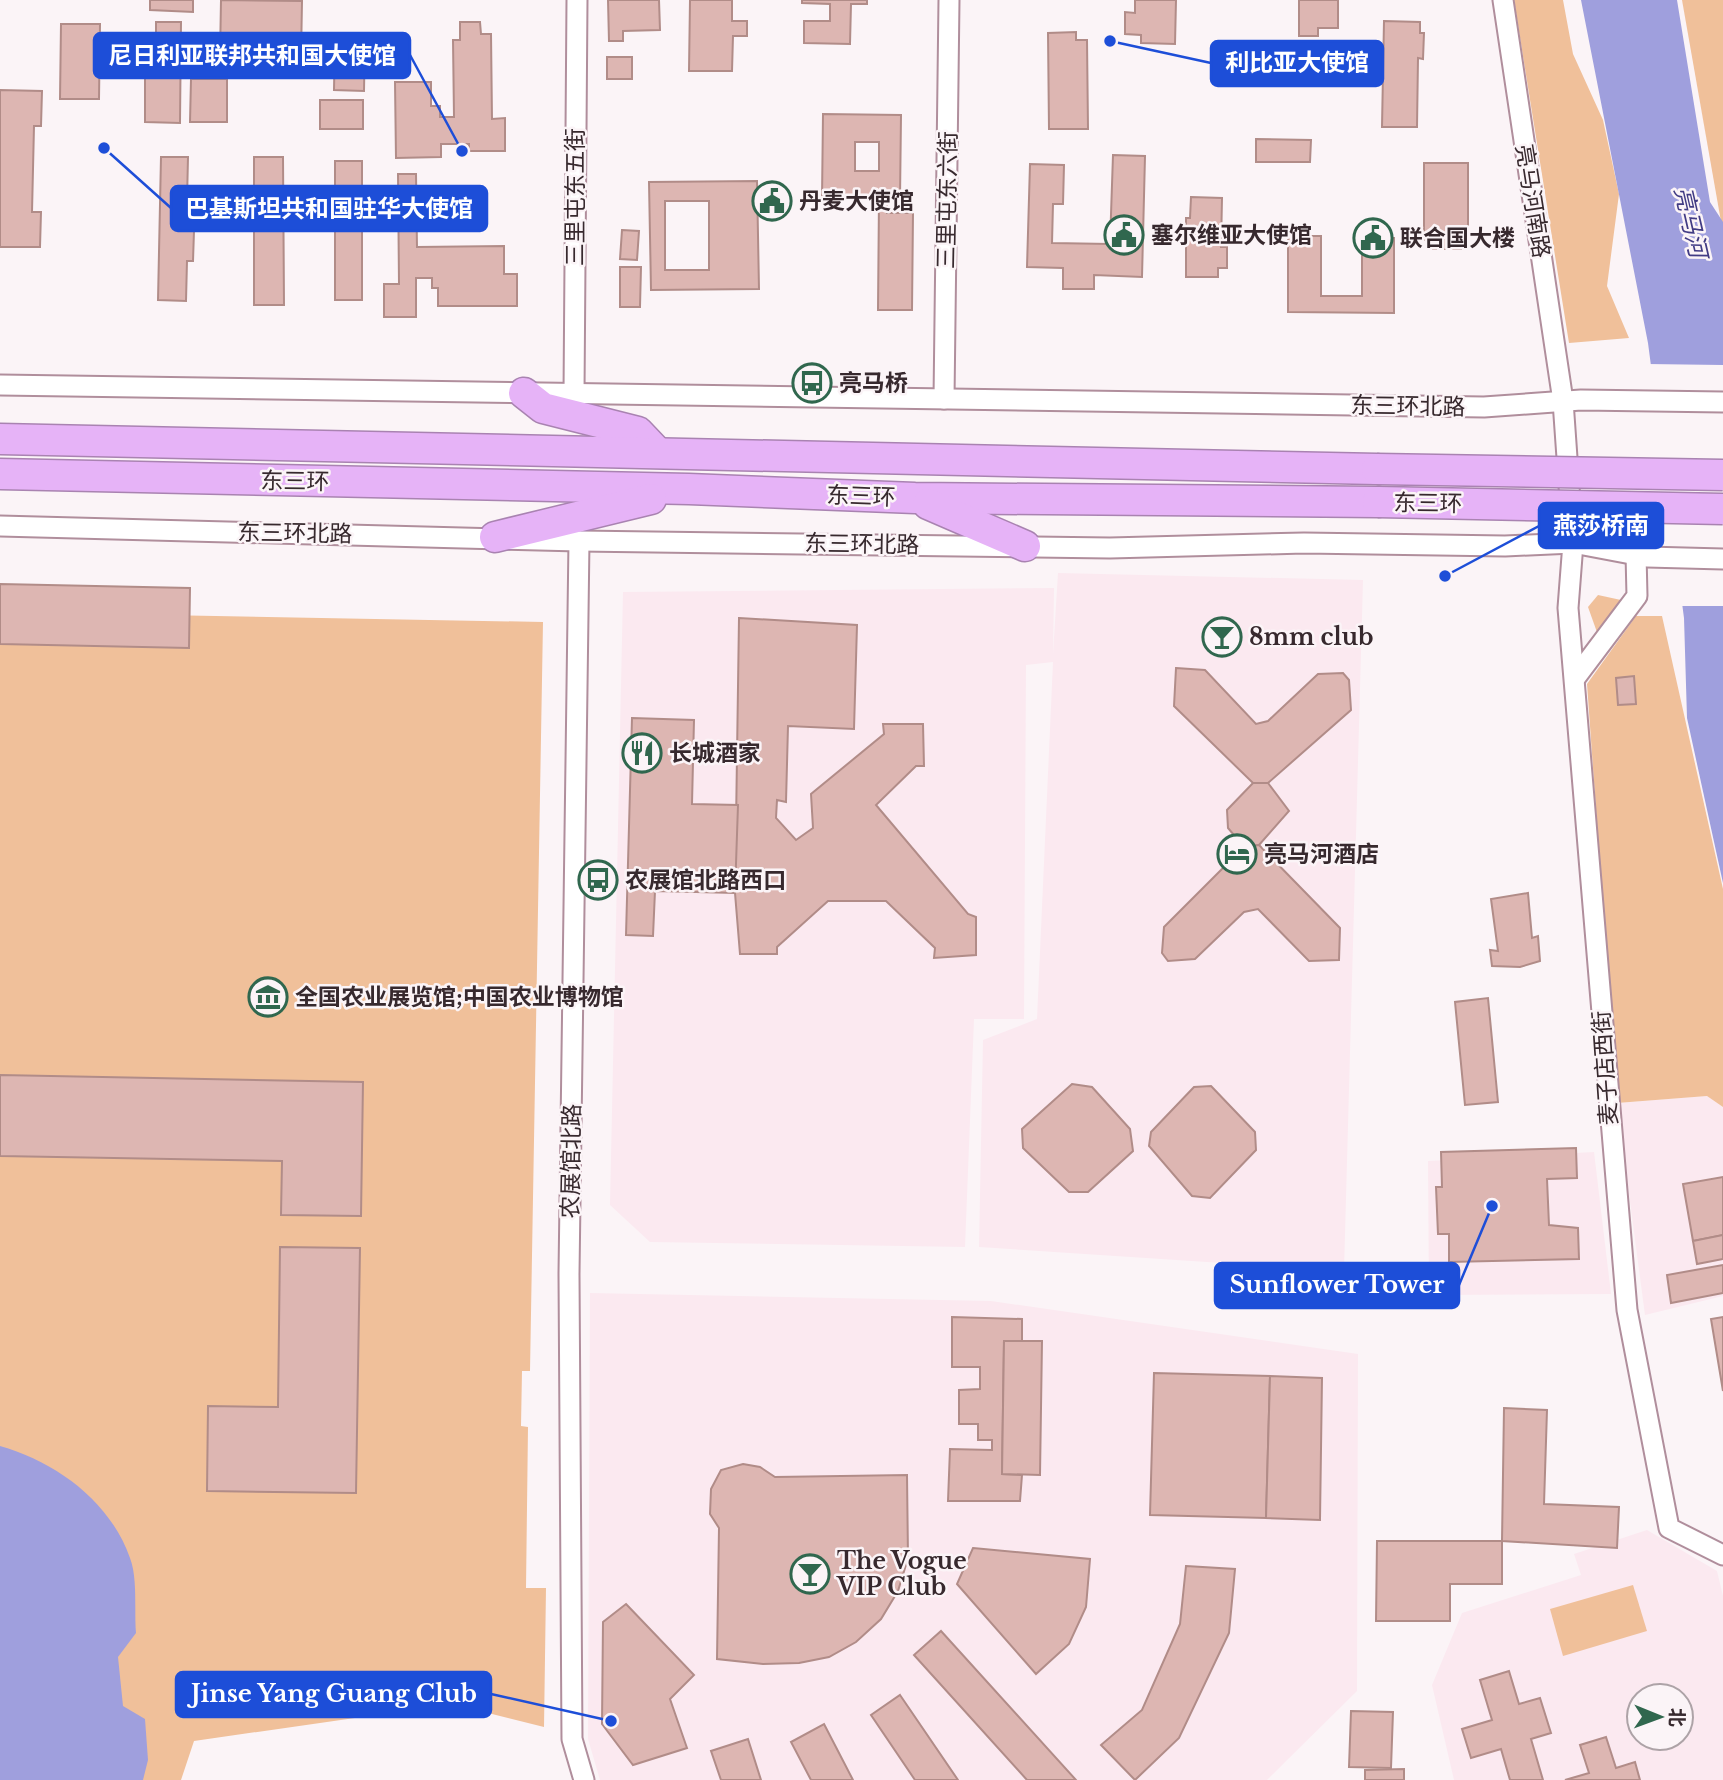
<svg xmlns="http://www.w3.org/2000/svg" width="1723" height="1780" font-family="'Libre Baskerville','Noto Sans SC',serif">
<rect width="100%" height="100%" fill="#fbf4f7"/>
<g fill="#fbe9f0" fill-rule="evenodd">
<path d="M1058 573 1363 580 1344 1271 979 1247 983 1040 1037 1019 1053 662 1026 665 1024 1019H974L965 1247 650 1242 610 1205 623 592 1054 588 1053 654Z"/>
<path d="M1707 1096 1723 1107V1296L1645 1315 1617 1103Z"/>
<path d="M1594 1152 1611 1294 1429 1295 1428 1161Z"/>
<path d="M590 1293 991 1301 1358 1354 1357 1691 1267 1780H600L588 1739Z"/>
<path d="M1647 1530 1717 1571 1723 1596V1780H1454L1432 1685 1462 1613 1581 1575 1574 1554ZM1639 1696H1681V1738H1639Z"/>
</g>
<g fill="#f0c09a">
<path d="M1514 0H1563L1573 54 1603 120 1619 194 1607 286 1629 338 1569 343Z"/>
<path d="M1682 0H1723V233Z"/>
<path d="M1598 595 1621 600 1598 635 1588 607Z"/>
<path d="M0 612 543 622 530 1371H522L521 1426 528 1427 526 1588H546L544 1727 452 1704 194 1741 181 1780H0Z"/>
<path d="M1636 616H1662L1723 889V1107L1707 1096 1617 1103 1587 684Z"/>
<path d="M1633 1585 1647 1631 1563 1656 1550 1609Z"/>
</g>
<g fill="#9f9fdd">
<path d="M1581 0H1677L1710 202 1723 222V883L1687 718 1684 618 1648 343Z"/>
<path d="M0 1446C56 1462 110 1501 130 1558 138 1579 134 1611 136 1633L118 1657 123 1706 145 1719 148 1760 143 1780H0Z"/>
</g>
<path fill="#fbf4f7" d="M1647 364 1723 365V606H1679Z"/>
<g fill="#ddb6b2" stroke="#b18c88" stroke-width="2" fill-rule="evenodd">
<path d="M150 0H193V12L150 10Z"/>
<path d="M221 0 302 1 301 58 220 57Z"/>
<path d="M608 0H659L660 30 623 31V41H609Z"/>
<path d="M690 0H732V21H747V36H733L732 71H689Z"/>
<path d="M802 0H867V4H851L850 44 804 43V21H830V4L802 3Z"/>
<path d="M1135 0H1176L1175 44 1141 43V35L1125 34V12L1135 13Z"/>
<path d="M1299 0H1338V28H1318V36H1299Z"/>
<path d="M1384 21 1420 22V33H1424L1423 59 1418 58 1417 127H1382Z"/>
<path d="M156 22H181L180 123 145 122V40H156Z"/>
<path d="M460 22H480L481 34H491L492 119 505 118V151H469V144H441V157L396 158 395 82H431V106H440V117H454L453 40H460Z"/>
<path d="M61 24H100L99 99H60Z"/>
<path d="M1076 32V40H1087L1088 129H1049L1048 33Z"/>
<path d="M335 33H365L364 91 334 90Z"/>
<rect x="607" y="57" width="25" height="22"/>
<path d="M191 79H227V122H190Z"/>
<path d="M0 90 42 91 41 126H34L32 212H41L40 247H0Z"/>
<rect x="320" y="100" width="43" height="29"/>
<path d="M823 114 901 115 900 199 822 198ZM855 142H879V171H855Z"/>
<path d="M1256 139 1311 140 1310 162H1256Z"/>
<path d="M1113 155 1145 156 1142 277 1094 275V289H1063V268L1027 267 1030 164 1064 165 1063 204H1053L1052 243 1110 244Z"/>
<path d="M161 157H188L187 201H195L193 261H187L186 301 158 300Z"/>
<path d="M254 157H283L284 305H254Z"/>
<rect x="335" y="161" width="27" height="139"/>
<path d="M1424 163H1468V240H1463V249H1432V240H1424Z"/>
<path d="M398 174H416L417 247 504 246V274H517V306H438V288H432V278H416V317H384V284H399Z"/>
<path d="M757 181 759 289 651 290 649 182ZM665 201H709V270H665Z"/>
<path d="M1191 197 1222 198 1221 247H1227V268H1218V277H1186V218H1190Z"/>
<path d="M879 198H887V213H913L912 310H878Z"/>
<path d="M622 230 639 231 637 260 620 259Z"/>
<path d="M1288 236H1321V296H1362V238H1394V313L1288 312Z"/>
<path d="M620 267H641L640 307H620Z"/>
<path d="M0 584 190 588 189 648 0 644Z"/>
<path d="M739 618 857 625 854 729 788 726 786 802 777 800 776 818 796 840 813 828 811 794 884 734 883 724H923L924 766H916L876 805 968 914 976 917V955L934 958 935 948 886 901H828L777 947V954H740L735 893Z"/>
<path d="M1176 668 1205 670 1256 724 1268 721 1318 674 1343 673 1349 680 1351 710 1268 783H1253L1174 706Z"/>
<path d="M1634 676 1636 704 1618 705 1616 678Z"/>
<path d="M632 718 694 720 692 804 738 805 735 893 655 891 653 936 626 935Z"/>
<path d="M1253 783H1268L1289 811 1259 845 1244 847 1228 828 1227 810Z"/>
<path d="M1259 845 1340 928 1339 960 1309 961 1258 909 1244 912 1195 959 1168 961 1162 953 1164 927 1244 847Z"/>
<path d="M1528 893 1532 938 1538 936 1540 961 1520 967 1492 966 1490 950 1498 951 1491 899Z"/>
<path d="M1488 998 1498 1102 1465 1105 1455 1002Z"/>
<path d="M0 1075 363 1082 361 1216 281 1215 282 1161 0 1156Z"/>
<path d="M1072 1084 1092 1087 1130 1129 1133 1151 1088 1192H1069L1023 1148 1022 1129Z"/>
<path d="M1211 1086 1255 1132 1256 1150 1210 1198 1192 1196 1149 1146 1151 1132 1194 1087Z"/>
<path d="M1576 1148 1577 1178 1547 1179 1549 1225 1578 1228 1579 1259 1449 1262V1234H1438L1436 1187H1442L1441 1152Z"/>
<path d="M1723 1177V1235L1693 1241 1683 1184Z"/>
<path d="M1723 1235V1259L1697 1264 1693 1241Z"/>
<path d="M280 1247 360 1248 356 1493 207 1491 208 1406 278 1407Z"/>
<path d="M1723 1265V1293L1671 1303 1667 1275Z"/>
<path d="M952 1317 1022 1319V1341H1004L1002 1474 1022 1475 1020 1501H948L950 1449 992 1450V1440H978V1424H959V1390L980 1389V1367H952Z"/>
<path d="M1723 1317V1391L1711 1319Z"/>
<path d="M1004 1341H1042L1040 1475 1002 1474Z"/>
<path d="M1154 1373 1270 1376 1266 1518 1150 1515Z"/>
<path d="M1270 1376 1322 1378 1320 1520 1266 1518Z"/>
<path d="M1504 1408 1547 1410 1544 1504 1619 1507 1617 1548 1502 1541Z"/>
<path d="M743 1464 760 1467 775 1477 907 1475 908 1558 898 1591 881 1619 856 1642 829 1657 799 1663 763 1664 717 1659 719 1528 710 1514 711 1489 721 1470Z"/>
<path d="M1377 1541H1502V1584H1450V1621H1376Z"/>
<path d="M973 1548 1090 1559 1086 1607 1069 1644 1036 1674 957 1584Z"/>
<path d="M1186 1566 1235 1569 1229 1633 1179 1738 1135 1780 1101 1745 1142 1710 1180 1624Z"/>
<path d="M626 1604 694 1675 670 1699 687 1748 633 1765 602 1724 603 1622Z"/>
<path d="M941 1631 1076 1780H1027L914 1655Z"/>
<path d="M1509 1671 1519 1704 1540 1698 1551 1733 1531 1739 1543 1780H1510L1501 1749 1471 1758 1462 1729 1492 1720 1480 1680Z"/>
<path d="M900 1695 958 1780H915L871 1715Z"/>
<path d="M1351 1711 1393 1712 1391 1768 1349 1767Z"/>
<path d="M824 1724 853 1780H811L791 1742Z"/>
<path d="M1606 1737 1616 1768 1635 1762 1640 1780H1565L1589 1773 1580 1745Z"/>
<path d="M748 1739 761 1780H721L711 1751Z"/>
<path d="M1404 1769V1780H1365V1770Z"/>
</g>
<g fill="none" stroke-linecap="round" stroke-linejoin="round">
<g stroke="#b08e9c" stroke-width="23">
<g id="minor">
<path d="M1503 0 1563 401 1573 543 1568 608 1627 1310 1669 1528 1723 1555"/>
<path d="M0 385 1484 407 1581 400 1723 402"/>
<path d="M574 394 577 0"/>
<path d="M944 399 949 0"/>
<path d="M0 526 579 541 1110 548 1304 543 1505 546 1573 543 1647 557 1723 559"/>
<path d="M579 541 569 1274 572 1739 584 1780"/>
<path d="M1576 677 1637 596 1636 554"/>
</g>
</g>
<g stroke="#a983b1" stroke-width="33">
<g id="highway">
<path d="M524 393 543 408 638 432 657 452"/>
<path d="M0 439 1377 469"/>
<path d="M0 474 689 489 915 498 1378 502"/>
<path d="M928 504 1025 546"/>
<path d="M495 537 651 499"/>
</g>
</g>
<use href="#minor" stroke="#fff" stroke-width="19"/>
<use href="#highway" stroke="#e6b3f7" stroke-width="30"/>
<g stroke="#a983b1" stroke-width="33" stroke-linecap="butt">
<g id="highway-bridge">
<path d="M1377 469 1723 475"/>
<path d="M1378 502 1723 509"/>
</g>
</g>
<use href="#highway-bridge" stroke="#e6b3f7" stroke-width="30"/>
</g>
<defs>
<g id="civic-ring" transform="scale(2.0125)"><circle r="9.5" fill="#fbf4f7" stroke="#30674e" stroke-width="1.5"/><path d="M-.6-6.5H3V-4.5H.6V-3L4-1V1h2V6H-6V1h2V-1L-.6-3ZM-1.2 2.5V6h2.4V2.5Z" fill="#30674e"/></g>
<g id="bus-ring" transform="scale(2.0125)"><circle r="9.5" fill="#fbf4f7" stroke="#30674e" stroke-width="1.5"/><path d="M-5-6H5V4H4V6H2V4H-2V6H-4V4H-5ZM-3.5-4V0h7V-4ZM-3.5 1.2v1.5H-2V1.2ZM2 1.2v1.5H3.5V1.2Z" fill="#30674e"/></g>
<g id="bar-ring" transform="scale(2.0125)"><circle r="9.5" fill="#fbf4f7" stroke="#30674e" stroke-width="1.5"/><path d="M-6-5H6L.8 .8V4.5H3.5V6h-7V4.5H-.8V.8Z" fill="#30674e"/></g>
<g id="restaurant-ring" transform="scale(2.0125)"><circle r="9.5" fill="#fbf4f7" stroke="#30674e" stroke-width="1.5"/><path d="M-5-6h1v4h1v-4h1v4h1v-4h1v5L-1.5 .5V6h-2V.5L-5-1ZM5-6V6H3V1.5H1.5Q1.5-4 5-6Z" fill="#30674e"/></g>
<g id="hotel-ring" transform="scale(2.0125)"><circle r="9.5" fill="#fbf4f7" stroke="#30674e" stroke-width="1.5"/><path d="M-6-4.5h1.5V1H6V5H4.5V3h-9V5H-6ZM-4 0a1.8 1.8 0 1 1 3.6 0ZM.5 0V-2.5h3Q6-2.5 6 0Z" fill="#30674e"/></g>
<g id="museum-ring" transform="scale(2.0125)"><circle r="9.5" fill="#fbf4f7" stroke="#30674e" stroke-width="1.5"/><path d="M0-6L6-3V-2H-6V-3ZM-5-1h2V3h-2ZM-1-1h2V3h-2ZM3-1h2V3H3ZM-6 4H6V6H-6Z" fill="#30674e"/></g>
</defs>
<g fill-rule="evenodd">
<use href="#civic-ring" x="772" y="201"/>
<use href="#civic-ring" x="1124" y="235"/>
<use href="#civic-ring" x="1373" y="238"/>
<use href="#bus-ring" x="812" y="383"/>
<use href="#bar-ring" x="1222" y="637"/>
<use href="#restaurant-ring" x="642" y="753"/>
<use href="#hotel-ring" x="1237" y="854"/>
<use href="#bus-ring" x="598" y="880"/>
<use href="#museum-ring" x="268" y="997"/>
<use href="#bar-ring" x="810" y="1574"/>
</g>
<g text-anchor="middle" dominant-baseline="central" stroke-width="5" stroke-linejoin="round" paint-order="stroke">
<g font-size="23" fill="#37292e" stroke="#fbf4f7">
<text transform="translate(575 197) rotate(-90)">三里屯东五街</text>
<text transform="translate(947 200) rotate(-89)">三里屯东六街</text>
<text transform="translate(1533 201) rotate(81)">亮马河南路</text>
<text transform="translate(1408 406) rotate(1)">东三环北路</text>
<text transform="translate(295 481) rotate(1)">东三环</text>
<text transform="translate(861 496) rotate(2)">东三环</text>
<text transform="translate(1428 503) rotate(1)">东三环</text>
<text transform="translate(295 533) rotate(1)">东三环北路</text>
<text transform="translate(862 544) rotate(1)">东三环北路</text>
<text transform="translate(1605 1068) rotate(-94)">麦子店西街</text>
<text transform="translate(571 1161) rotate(-89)">农展馆北路</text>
</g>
<g font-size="23" font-weight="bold" fill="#37292e" stroke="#fbf4f7" text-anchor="start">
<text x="799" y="201">丹麦大使馆</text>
<text x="1151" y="235">塞尔维亚大使馆</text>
<text x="1400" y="238">联合国大楼</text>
<text x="839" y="383">亮马桥</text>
<text x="1249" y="637">8mm club</text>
<text x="669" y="753">长城酒家</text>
<text x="1264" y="854">亮马河酒店</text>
<text x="625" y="880">农展馆北路西口</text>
<text x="295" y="997">全国农业展览馆;中国农业博物馆</text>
<text x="837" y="1561">The Vogue<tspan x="837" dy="26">VIP Club</tspan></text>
</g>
<g font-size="24" font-style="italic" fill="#413b84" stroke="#fbf4f7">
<text transform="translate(1691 222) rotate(77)">亮马河</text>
</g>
</g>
<path fill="none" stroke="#1d4ed8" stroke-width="2.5" d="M462 151L410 55M1110 41L1211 63M104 148L171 208M1445 576L1539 526M1492 1206L1459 1285M611 1721L491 1694"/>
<g fill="#1d4ed8" stroke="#fbf4f7" stroke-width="2.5">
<circle cx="462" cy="151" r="7"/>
<circle cx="1110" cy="41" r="7"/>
<circle cx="104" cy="148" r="7"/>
<circle cx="1445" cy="576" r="7"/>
<circle cx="1492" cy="1206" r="7"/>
<circle cx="611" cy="1721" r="7"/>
</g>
<g fill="#1d4ed8" stroke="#1d4ed8" stroke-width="2.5">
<rect x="94" y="33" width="316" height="45" rx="7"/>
<rect x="1211" y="41" width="172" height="45" rx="7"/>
<rect x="171" y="186" width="316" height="45" rx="7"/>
<rect x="1539" y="503" width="124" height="45" rx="7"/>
<rect x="1215" y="1263" width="244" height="45" rx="7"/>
<rect x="176" y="1672" width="315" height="45" rx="7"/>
</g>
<g font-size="24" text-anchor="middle" font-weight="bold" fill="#fff">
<text x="252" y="64">尼日利亚联邦共和国大使馆</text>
<text x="1297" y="71">利比亚大使馆</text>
<text x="329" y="217">巴基斯坦共和国驻华大使馆</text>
<text x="1601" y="534">燕莎桥南</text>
<text x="1337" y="1293">Sunflower Tower</text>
<text x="334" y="1702">Jinse Yang Guang Club</text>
</g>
<g transform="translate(1660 1717) rotate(91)"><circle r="33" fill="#fbf4f7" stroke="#ada3a7" stroke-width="2"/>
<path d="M0-5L12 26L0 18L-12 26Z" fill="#30674e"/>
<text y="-10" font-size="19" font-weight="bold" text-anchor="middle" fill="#37292e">北</text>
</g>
</svg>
